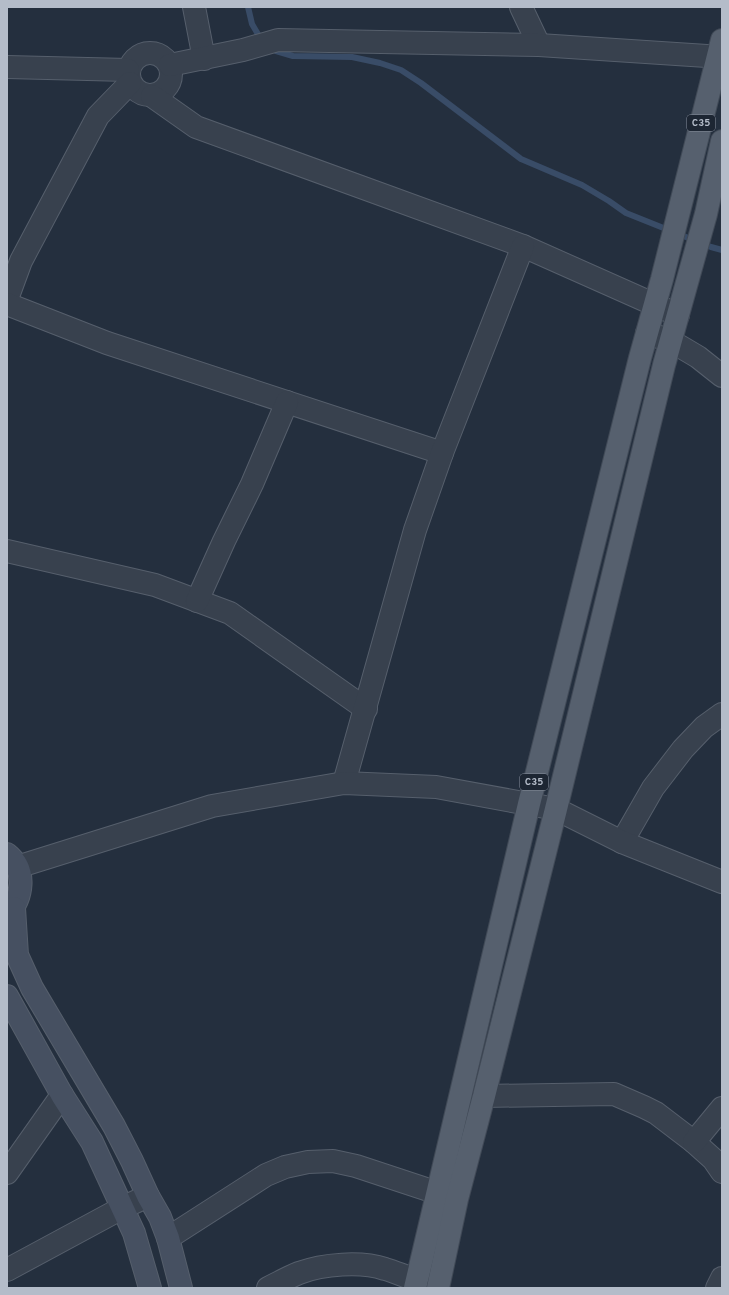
<svg xmlns="http://www.w3.org/2000/svg" width="729" height="1295" font-family="Overpass,sans-serif">
<rect width="100%" height="100%" fill="#242f3e"/>
<g fill="none" stroke-linecap="round" stroke-linejoin="round">
<g stroke="#394c67" stroke-width="6">
<path d="M248 7 252 24 262 41"/>
<path d="M271 48 276 51 293 56 352 57 380 63 401 70 421 83 521 159 582 185 609 201 626 213 711 247 722 250"/>
</g>
<g stroke="#565f6c" stroke-width="24">
<g id="street">
<path d="M194 7 204 59"/>
<path d="M521 7 539 45"/>
<circle cx="150" cy="74" r="21"/>
<path d="M170 65 243 50 278 40 539 45 722 57"/>
<path d="M7 67 128 70"/>
<path d="M152 96 196 127 523 246 678 315"/>
<path d="M7 299 21 261 98 116 130 83"/>
<path d="M7 304 107 343 442 453"/>
<path d="M647 333 671 341 698 357 722 376"/>
<path d="M7 551 155 585 230 613 366 709"/>
<path d="M197 601 224 541 252 484 287 402"/>
<path d="M344 783 415 530 442 453 523 246"/>
<path d="M622 842 653 788 683 749 704 727 722 714"/>
<path d="M17 867 212 806 344 783 436 787 556 809 622 842 722 882"/>
<path d="M484 1096 614 1094 644 1107 656 1113 694 1142 713 1159 722 1172"/>
<path d="M694 1142 722 1108"/>
<path d="M7 1173 62 1095"/>
<path d="M168 1238 266 1175 285 1167 308 1162 333 1161 356 1166 456 1199"/>
<path d="M7 1270 122 1208 148 1196"/>
<path d="M268 1288C278 1283 289 1277 299 1273 323 1264 361 1261 385 1269 396 1272 406 1277 417 1280"/>
<path d="M717 1288 722 1278"/>
</g>
</g>
<g stroke="#565f6c" stroke-width="24">
<g id="secondary">
<path d="M7 854C27 870 23 898 7 915"/>
<path d="M14 908 17 955 32 988 114 1126 132 1161 148 1196 160 1217 168 1238 181 1288"/>
<path d="M7 996 62 1095 92 1142 134 1233 150 1288"/>
</g>
</g>
<g stroke="#414a57" stroke-width="24">
<g id="primary">
<path d="M415 1288 529 804 640 358 662 279 722 40"/>
<path d="M438 1288 457 1199 484 1096 556 809 664 365 706 214 722 141"/>
</g>
</g>
<use href="#street" stroke="#38414e" stroke-width="22"/>
<use href="#secondary" stroke="#465061" stroke-width="22"/>
<use href="#primary" stroke="#56606e" stroke-width="22"/>
</g>
<g text-anchor="middle" dominant-baseline="central" stroke-width="4" stroke-linejoin="round" paint-order="stroke">
<g fill="#1d2633" stroke="#878f9c" stroke-width="1">
<rect x="687" y="115" width="28" height="16" rx="3"/>
<rect x="520" y="774" width="28" height="16" rx="3"/>
</g>
<g font-size="10" font-weight="bold" fill="#b4bcc9">
<text x="701" y="123">C35</text>
<text x="534" y="782">C35</text>
</g>
</g>
<rect width="729" height="1295" fill="none" stroke="#b4bcc9" stroke-width="16"/>
</svg>
